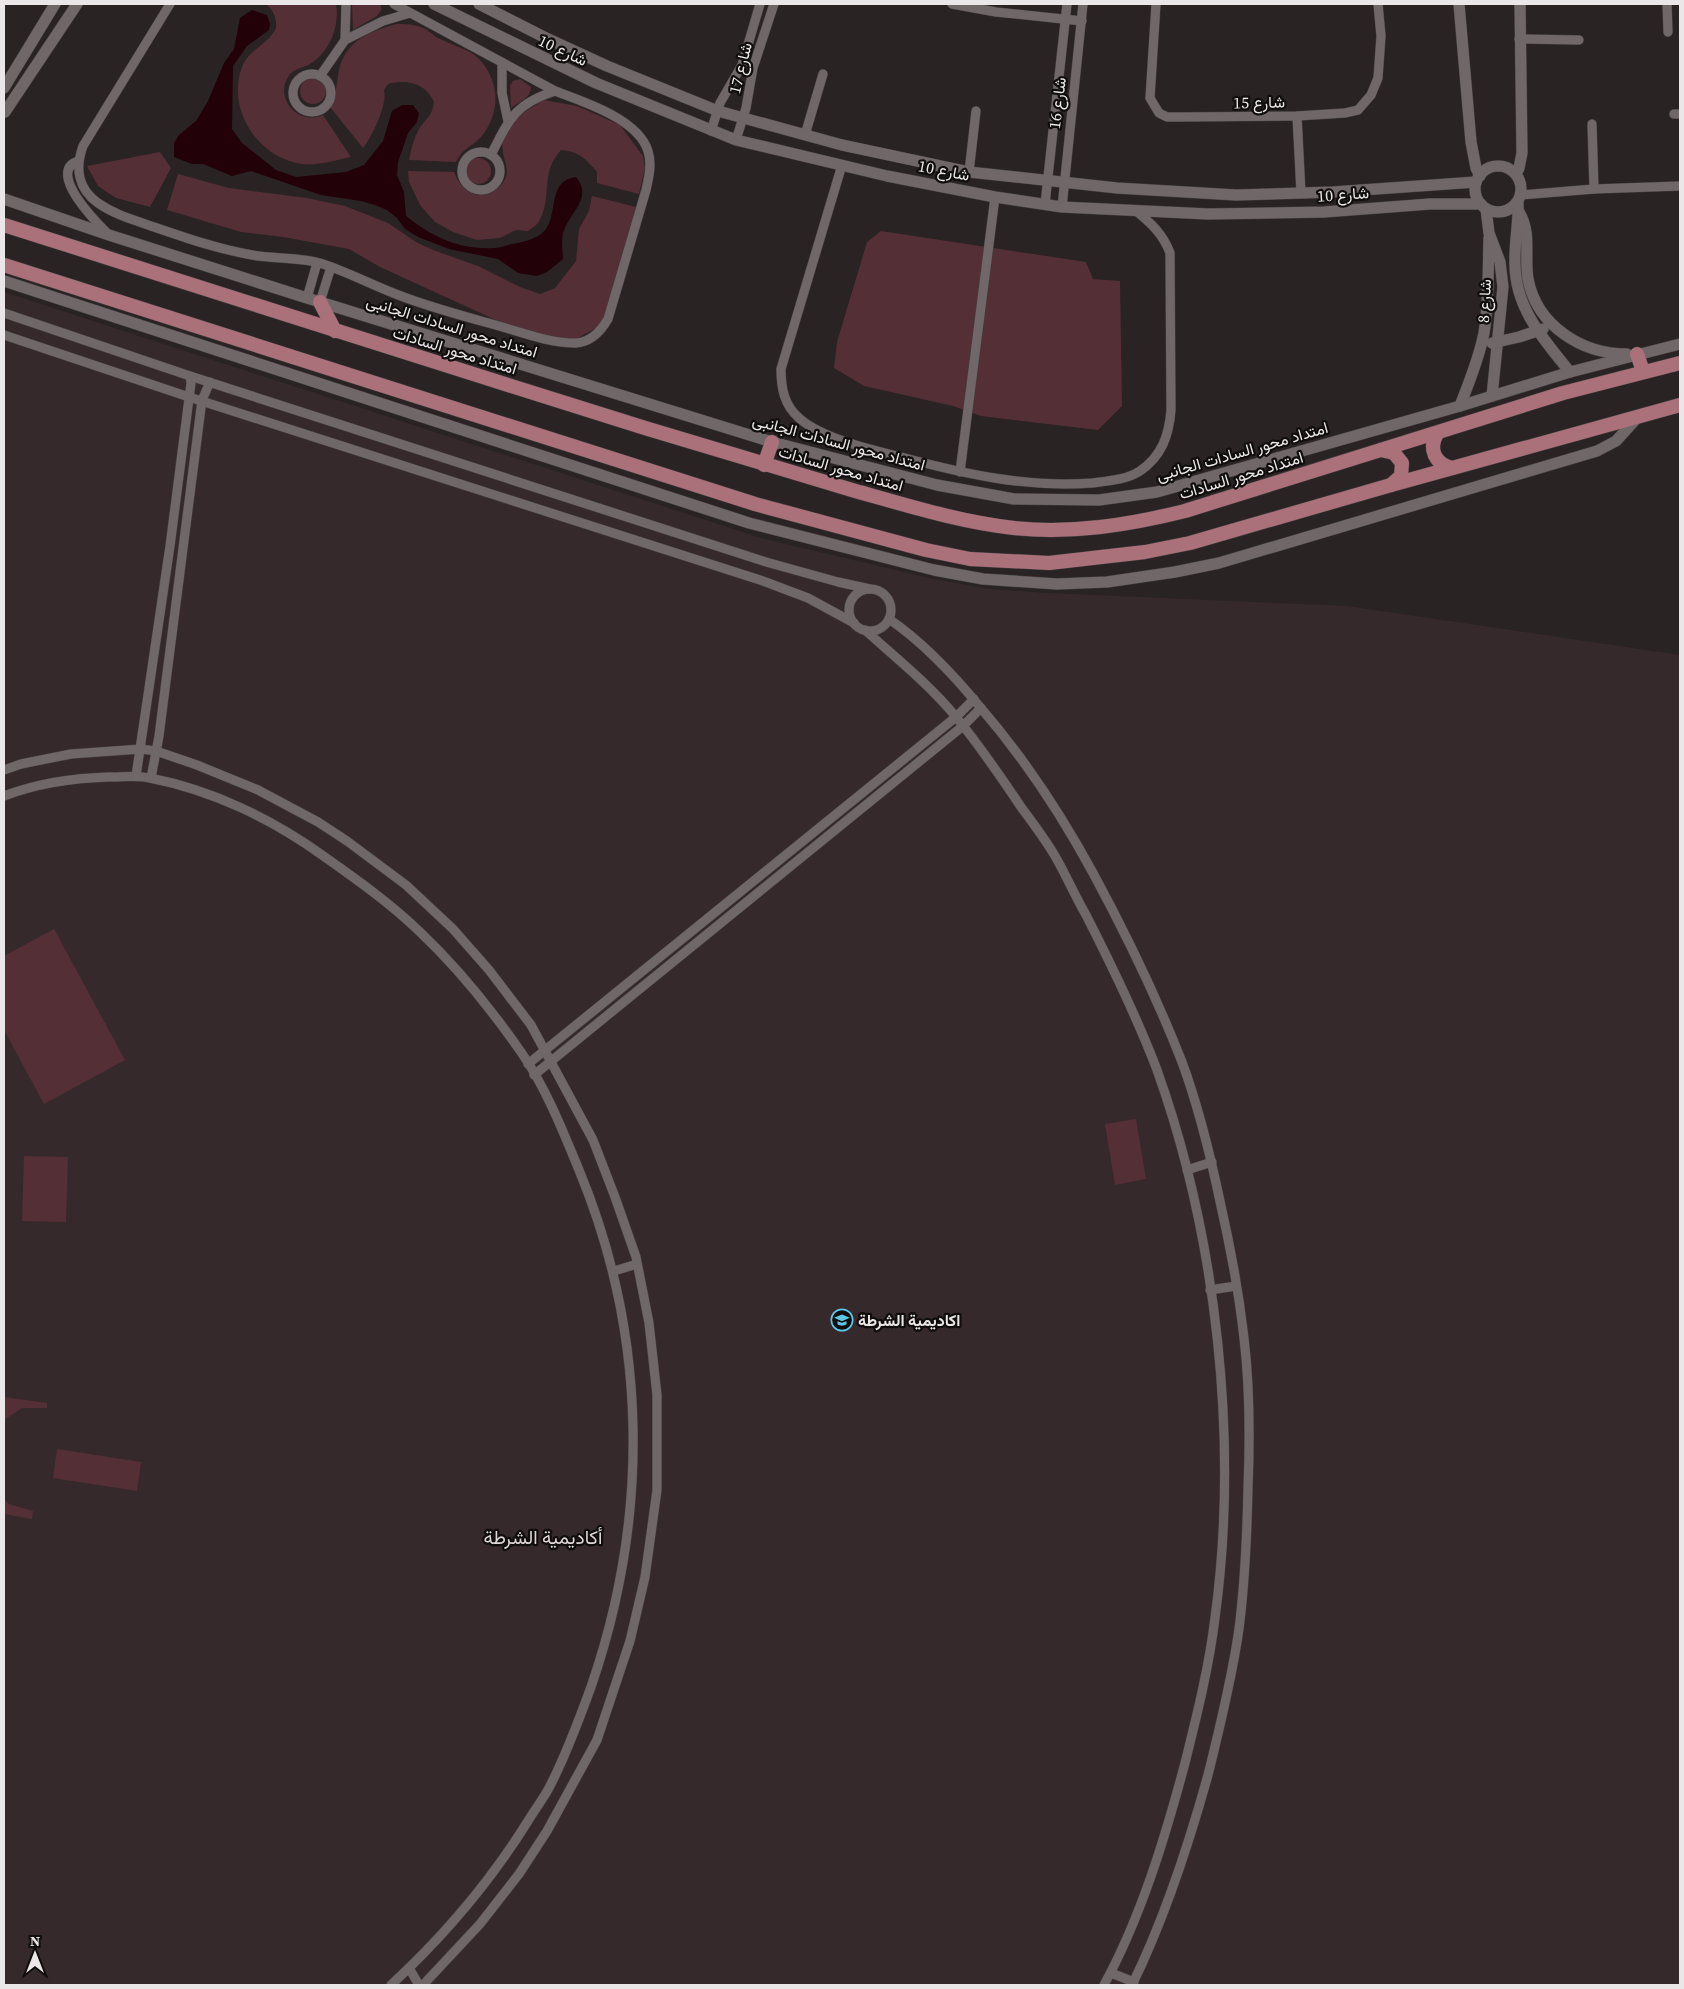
<svg xmlns="http://www.w3.org/2000/svg" width="1684" height="1989" font-family="'Source Serif 4',Vazirmatn,serif">
<rect width="100%" height="100%" fill="#292323"/>
<path fill="#36292b" d="M4 292 761 538 929 578 988 589 1049 593 1347 606 1680 655V1985H4Z"/>
<g fill="#542f35">
<path d="M266 4H336C340 25 330 52 310 64 303 68 292 69 288 77 274 100 300 126 323 115L351 157C336 160 318 166 302 164 258 158 226 109 242 67 248 50 268 45 276 28 277 18 273 10 266 4Z"/>
<path d="M352 4H380L382 9 377 16 353 30Z"/>
<path d="M397 24C405 24 415 24 423 28 428 30 432 34 436 37 446 42 457 46 468 51 488 61 500 89 494 111 492 121 485 134 477 141 468 148 461 151 456 162L409 160C411 149 414 138 419 129 426 118 432 117 434 102 426 83 407 79 388 84L384 90C388 104 372 137 363 148L330 107C337 96 336 84 339 70 346 40 370 31 397 24Z"/>
<circle cx="313" cy="91" r="13"/>
<path d="M520 79 531 87C531 98 519 102 511 108L510 86 513 81Z"/>
<path d="M544 100 577 106 620 125 643 156 645 168 639 194 597 183V172C586 159 578 151 561 150 539 174 553 197 539 221 537 225 532 228 528 231L516 230 500 238 477 240 453 232 435 222 420 205 409 182 408 171 454 172C456 178 460 184 464 188 477 201 498 194 505 179 512 165 494 149 507 127 516 115 532 108 544 100Z"/>
<path d="M160 152 171 168 150 207 116 198 98 186 87 166Z"/>
<circle cx="478" cy="171" r="13"/>
<path d="M178 174 229 188 307 198 345 206 388 223 416 242 433 250 478 266 520 287 540 294 555 288 576 261 579 229 589 211 592 196 636 207 611 303 600 326 574 340 559 341 511 327 380 267 349 249 283 237 241 232 167 210Z"/>
<path d="M881 231 1086 262 1093 279 1120 281 1122 406 1098 430 981 416 953 406 864 386 834 368 837 342 867 242Z"/>
<path d="M54 929 125 1060 44 1104 4 1030V956Z"/>
<path d="M1136 1119 1146 1179 1115 1185 1105 1124Z"/>
<path d="M24 1156 68 1157 66 1222 22 1221Z"/>
<path d="M4 1397 47 1403V1408H22L4 1420Z"/>
<path d="M57 1449 141 1462 137 1491 53 1478Z"/>
<path d="M4 1499 9 1504 33 1511 32 1519 4 1514Z"/>
</g>
<path fill="#230109" d="M252 10 267 15 270 24 269 30 247 46 233 66 232 129 242 143 276 170 296 177 346 172 364 165 383 141 392 111 402 105H413L419 113 417 122 408 133 398 162 397 175 404 192 406 216C432 237 460 250 494 248 500 248 506 245 512 244 523 242 539 239 546 229 558 212 548 180 576 177 594 199 568 213 563 234 561 242 563 251 563 259L547 272 537 276 518 273 498 259 449 249 418 237 405 229 397 218 387 210 375 205 361 201 321 195 251 171 232 176 203 164H192L174 157V143L179 135 196 121 208 101 224 63 234 49 240 18Z"/>
<g fill="none" stroke-linecap="round" stroke-linejoin="round">
<g stroke="#464041" stroke-width="10">
<g id="minor">
<path d="M170 4 83 146C75 168 78 189 98 203 115 215 135 220 154 227 186 238 218 249 252 255 275 259 298 257 320 263 348 272 374 286 401 296 435 309 471 318 506 328 529 335 552 343 576 343 591 342 601 331 608 319L646 190C649 177 652 164 648 151 638 119 584 102 555 91L394 4"/>
<path d="M952 4 996 12 1082 21"/>
<path d="M1156 4 1150 98 1159 113 1167 117H1180L1297 116 1345 113 1358 110 1371 95 1378 78 1381 36 1378 4"/>
<path d="M1667 4 1668 32"/>
<path d="M1519 39 1579 40"/>
<path d="M345 40 346 4"/>
<path d="M502 64V93L508 121"/>
<circle cx="312" cy="93" r="19"/>
<path d="M320 76 345 40 383 21 410 13"/>
<path d="M1674 114H1680"/>
<path d="M1297 116 1301 193"/>
<path d="M1592 124 1594 189"/>
<path d="M711 131 720 103 742 65 760 4"/>
<path d="M805 135 823 74"/>
<path d="M736 140 746 108 753 68 774 4"/>
<circle cx="481" cy="171" r="19"/>
<path d="M491 155C509 119 515 104 555 91"/>
<path d="M78 161C46 172 97 223 107 233"/>
<path d="M842 165 781 369C781 388 784 405 799 418 821 438 872 450 901 457 965 474 1026 488 1092 483 1108 481 1126 480 1140 471 1162 456 1169 435 1171 410L1170 253C1163 234 1151 223 1135 210"/>
<path d="M969 172 976 111"/>
<path d="M1521 195 1594 189 1680 186"/>
<path d="M1045 204 1067 4"/>
<path d="M1062 207 1083 4"/>
<path d="M307 298 317 263"/>
<path d="M320 302 331 267"/>
<path d="M4 313 190 376 766 562 838 582 870 589"/>
<path d="M4 335 189 397 763 581 808 598 854 623"/>
<path d="M960 472 995 197"/>
<circle cx="870" cy="610" r="21"/>
<path d="M889 619C924 643 953 674 980 707 1024 758 1061 814 1093 873 1126 934 1157 998 1182 1062 1199 1108 1211 1158 1221 1206 1231 1250 1239 1294 1244 1338 1250 1388 1250 1438 1248 1488 1247 1535 1245 1582 1239 1629 1232 1678 1220 1727 1208 1775 1188 1847 1165 1918 1132 1985"/>
<path d="M865 630C896 658 930 685 956 717 980 746 1001 777 1021 807 1033 823 1045 839 1055 856 1066 875 1075 896 1086 915 1112 966 1137 1017 1157 1070 1217 1238 1239 1441 1215 1618 1209 1667 1197 1715 1185 1763 1165 1838 1141 1917 1104 1985"/>
<path d="M4 770 21 764 71 754 141 749 156 751 197 765 258 790 318 822 347 841 406 885 453 929 489 970 531 1025 593 1140 615 1197 636 1257 649 1323 657 1395V1490L645 1577 630 1641 597 1740 547 1831 519 1874 480 1924 423 1985"/>
<path d="M136 776 170 546 191 383 190 376"/>
<path d="M151 778 159 736 202 400 210 382"/>
<path d="M4 796C38 783 72 778 109 777 123 777 136 775 150 778 212 790 272 819 322 855 356 879 390 903 420 932 457 967 491 1009 521 1052 545 1086 563 1131 579 1170 648 1337 650 1516 591 1687 579 1720 566 1755 550 1786 544 1798 535 1809 528 1821 490 1882 444 1936 391 1985"/>
<path d="M528 1064 956 717 974 699"/>
<path d="M534 1075 963 726 981 708"/>
<path d="M1187 1170 1212 1162"/>
<path d="M614 1271 637 1264"/>
<path d="M1210 1290 1236 1286"/>
<path d="M409 1968 419 1985"/>
<path d="M1111 1973 1134 1982"/>
</g>
</g>
<g stroke="#464041" stroke-width="12">
<g id="tertiary">
<path d="M434 4 596 83 736 140 887 176 995 197 1062 207 1208 214 1324 212 1430 204H1481"/>
<path d="M479 4 546 38 607 66 718 111 842 145 969 172 1117 188 1236 195 1333 192 1476 182"/>
<path d="M1459 4 1471 142 1476 168 1480 176"/>
<path d="M4 88 55 4"/>
<path d="M5 112 77 4"/>
<circle cx="1498" cy="189" r="23"/>
<path d="M1516 174 1519 168 1522 153 1520 4"/>
<path d="M4 199 109 235 307 298 772 442 937 485 1014 499 1099 500 1157 492 1460 406 1570 372 1680 344"/>
<path d="M1518 202C1519 223 1514 243 1515 264 1515 308 1544 340 1570 372"/>
<path d="M1486 209 1489 233 1500 262 1503 287 1492 396"/>
<path d="M1519 212C1532 233 1524 256 1528 279 1537 326 1582 354 1627 354"/>
<path d="M4 281 749 523 934 570 983 579 1057 584 1107 582 1175 572 1219 563 1597 451 1616 441 1637 418"/>
<path d="M1492 343 1519 337 1543 329"/>
<path d="M1460 406C1469 382 1479 359 1484 333 1489 302 1488 269 1489 238"/>
</g>
</g>
<g stroke="#464041" stroke-width="15">
<g id="primary">
<path d="M4 225C217 293 431 361 645 428 714 449 783 470 852 490 906 505 959 522 1014 528 1072 534 1129 525 1185 511L1563 393 1680 363"/>
<path d="M4 265 755 504 926 550 970 559 1049 563 1145 552 1190 543 1391 485 1680 405"/>
<path d="M320 302 335 331"/>
<path d="M1637 354 1643 371"/>
<path d="M1437 434C1428 449 1435 464 1452 468"/>
<path d="M1381 450 1394 453 1402 463 1401 476 1391 485"/>
<path d="M764 465 772 442"/>
</g>
</g>
<use href="#minor" stroke="#6f6768" stroke-width="9"/>
<use href="#tertiary" stroke="#6f6768" stroke-width="11"/>
<use href="#primary" stroke="#aa717b" stroke-width="14"/>
</g>
<defs>
<g id="university-ring" transform="scale(1.125)"><circle r="9.5" fill="#100d0d" stroke="#5bc8e7" stroke-width="1.5"/><path d="M0-5L7-2L0 1L-7-2ZM-4 1L0 2.5L4 1V4Q0 6-4 4Z" fill="#5bc8e7"/></g>
</defs>
<g fill-rule="evenodd">
<use href="#university-ring" x="842" y="1320"/>
</g>
<g text-anchor="middle" dominant-baseline="central" stroke-width="4.5" stroke-linejoin="round" paint-order="stroke">
<g font-size="16" fill="#ebe6e7" stroke="#100d0d">
<text transform="translate(563 50) rotate(25)">شارع 10</text>
<text transform="translate(740 68) rotate(-76)">شارع 17</text>
<text transform="translate(1259 102) rotate(-1)">شارع 15</text>
<text transform="translate(1057 103) rotate(-83)">شارع 16</text>
<text transform="translate(944 170) rotate(11)">شارع 10</text>
<text transform="translate(1343 194) rotate(-4)">شارع 10</text>
<text transform="translate(1484 301) rotate(-87)">شارع 8</text>
<text transform="translate(452 326) rotate(17)">امتداد محور السادات الجانبى</text>
<text transform="translate(455 350) rotate(17)">امتداد محور السادات</text>
<text transform="translate(839 442) rotate(15)">امتداد محور السادات الجانبى</text>
<text transform="translate(1242 451) rotate(-16)">امتداد محور السادات الجانبى</text>
<text transform="translate(841 468) rotate(16)">امتداد محور السادات</text>
<text transform="translate(1241 475) rotate(-17)">امتداد محور السادات</text>
</g>
<g font-size="16" font-weight="bold" fill="#ebe6e7" stroke="#100d0d" text-anchor="start">
<text x="858" y="1320">اكاديمية الشرطة</text>
</g>
<g font-size="19" fill="#dfd6d7" stroke="#100d0d">
<text x="543" y="1537">أكاديمية الشرطة</text>
</g>
</g>
<rect width="1684" height="1989" fill="none" stroke="#ebe6e7" stroke-width="10"/>
<g transform="translate(35 1954)" stroke="#100d0d" stroke-width="4" paint-order="stroke">
<path d="M0-4L9 19L0 12L-9 19Z" fill="#ebe6e7"/>
<text y="-8" font-size="14" font-weight="bold" text-anchor="middle" fill="#ebe6e7">N</text>
</g>
</svg>
